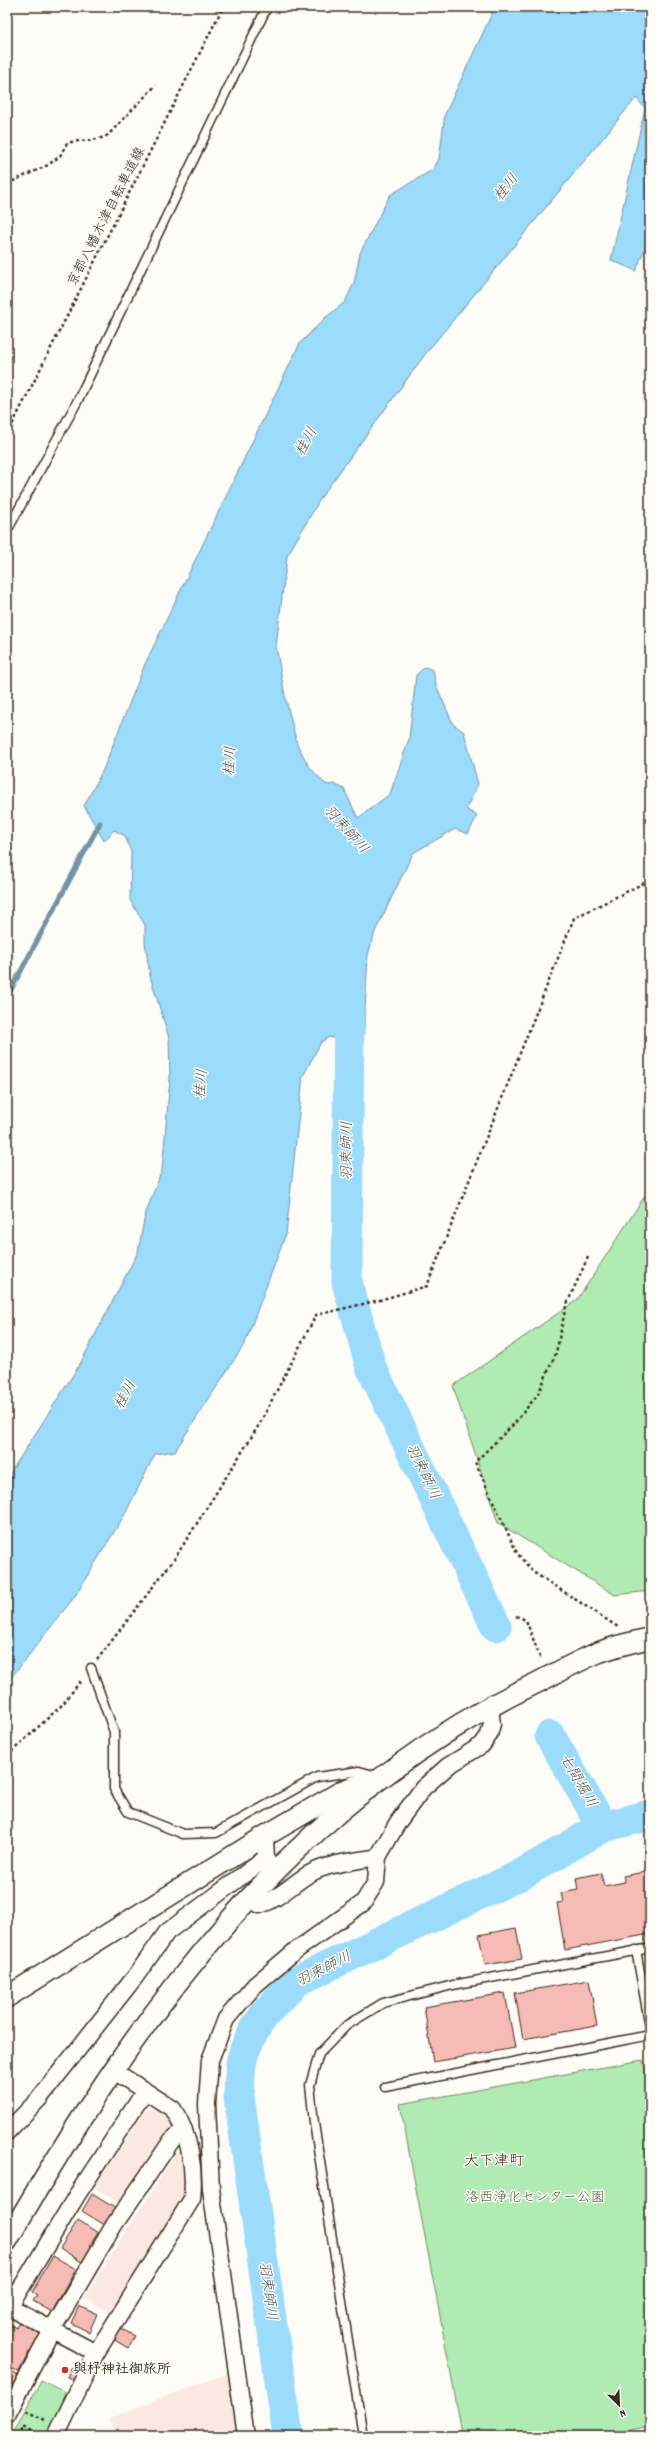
<svg xmlns="http://www.w3.org/2000/svg" width="657" height="2443" font-family="Dekko,'Klee One',sans-serif">
<rect width="100%" height="100%" fill="#fdfcf7"/>
<filter id="ink" filterUnits="userSpaceOnUse"><feTurbulence type="fractalNoise" baseFrequency=".025" numOctaves="2"/><feDisplacementMap in="SourceGraphic" scale="8" xChannelSelector="R" yChannelSelector="G"/><feConvolveMatrix kernelMatrix="1 2 1 2 8 2 1 2 1" color-interpolation-filters="sRGB"/></filter>
<g filter="url(#ink)">
<g fill="#fbe8e3">
<path d="M156 2109 170 2120V2132L121 2204 94 2187 146 2110Z"/>
<path d="M183 2150 188 2183 183 2204 113 2314 84 2298 176 2153Z"/>
<path d="M231 2372 240 2436H118L109 2418Z"/>
</g>
<g fill="#afebb2" stroke="#758a68">
<path d="M650 1188V1591L615 1595 498 1523 453 1386 577 1300Z"/>
<path d="M643 2060 650 2099V2426L597 2436H489L462 2433 400 2104Z"/>
<path d="M41 2380 72 2395 50 2436H12Z"/>
</g>
<path fill="#9bdbfc" stroke="#7594a3" d="M495 7H650V234L636 271 611 260 645 108 636 98 426 353 322 496 287 556 276 646 285 696 297 744 308 765 324 783 328 785 334 784 344 789 358 818 390 794 409 739 416 675 425 667 433 670 436 685 453 724 464 732 478 784 466 809 477 816 468 834 455 829 413 853 375 932 368 955 363 1046 329 1037 321 1042 303 1076 286 1234 245 1343 175 1451 155 1454 125 1514 75 1596 7 1683V1478L80 1364 138 1252 145 1215 162 1170 170 1079 169 1038 150 976 145 942V925L130 900 131 852 125 836 114 830 104 841 84 806 103 770 145 664 300 343 325 318 345 302 354 283 360 253 390 195 432 170 439 159 445 114Z"/>
<g fill="none" stroke-linecap="round" stroke-linejoin="round">
<path stroke="#7594a3" stroke-width="5" d="M7 997 100 823"/>
<g stroke="#9bdbfc" stroke-width="31">
<path d="M349 999 347 1282 371 1367 496 1626"/>
<path d="M550 1736 603 1827"/>
<path d="M288 2436 239 2097C240 2085 239 2071 242 2059 251 2026 273 2003 297 1981L520 1875 603 1827 650 1815"/>
</g>
</g>
<g fill="#f7bbb5" stroke="#3b2a1e">
<path d="M650 1871V1934L565 1950 557 1903 563 1902 561 1893 578 1890 576 1878 601 1873 604 1886 625 1882 623 1876Z"/>
<path d="M516 1928 522 1959 485 1965 479 1935Z"/>
<path d="M589 1980 597 2026 523 2039 515 1993Z"/>
<path d="M505 1993 515 2048 433 2062 424 2007Z"/>
<path d="M92 2194 118 2210 108 2227 82 2211Z"/>
<path d="M78 2220 98 2233 90 2245 94 2248 83 2263 60 2248Z"/>
<path d="M53 2256 76 2269 52 2312 33 2301 37 2295 32 2292Z"/>
<path d="M79 2306 97 2314 89 2332 71 2323Z"/>
<path d="M20 2320 45 2332 33 2354 29 2352 19 2372 7 2366V2329L10 2324 16 2328Z"/>
<path d="M119 2328 135 2336 128 2348 113 2339Z"/>
<path d="M71 2368 81 2373 77 2382 67 2377Z"/>
<path d="M7 2369 20 2377 7 2398Z"/>
</g>
<g fill="none" stroke-linecap="round" stroke-linejoin="round">
<g stroke="#3b2a1e" stroke-width="11">
<g id="service">
<path d="M7 531 77 402 267 7"/>
<path d="M91 1668 114 1732V1789L128 1812 183 1834 216 1833 317 1777 359 1771 374 1775"/>
<path d="M636 1950 650 2027"/>
<path d="M385 2087 650 2035"/>
<path d="M363 2436 314 2123 310 2085 319 2054 347 2025 383 2003 453 1985 650 1948"/>
</g>
</g>
<g stroke="#3b2a1e" stroke-width="19">
<g id="minor">
<path d="M248 1897 260 1905C279 1899 292 1884 309 1874 329 1863 356 1861 378 1857"/>
<path d="M7 2132 38 2100 135 1977 167 1932 266 1858 265 1836"/>
<path d="M7 2306 96 2353"/>
<path d="M7 2311 77 2195 145 2091"/>
<path d="M7 2415 52 2330 114 2225 172 2140 184 2130"/>
<path d="M56 2436 96 2353 192 2199C195 2170 190 2134 173 2109L114 2071"/>
<path d="M246 2436 211 2189 207 2104 210 2060 226 2019 255 1985 295 1951 363 1903 376 1882 378 1857 398 1822 423 1788 448 1766 482 1745 489 1735 492 1724 490 1707"/>
</g>
</g>
<g stroke="#3b2a1e" stroke-width="23">
<g id="tertiary">
<path d="M7 1997 265 1836 344 1790 368 1781"/>
<path d="M7 2241C135 2019 285 1809 520 1691 546 1679 571 1664 597 1653 614 1646 633 1642 650 1638"/>
</g>
</g>
<g stroke="#3b2a1e" stroke-width="2.5" stroke-dasharray="3 3" stroke-linecap="butt">
<path d="M7 184 48 165 60 156 67 143C82 139 96 142 108 135L156 85"/>
<path d="M7 435 223 7"/>
<path d="M588 1257 566 1306 556 1353 538 1394 514 1424 475 1462 517 1553 533 1572 618 1627"/>
<path d="M516 1616 526 1620 541 1660"/>
<path d="M97 1660 175 1558 259 1425 316 1315 380 1300 427 1286 574 918 650 880"/>
<path d="M7 1756 63 1704 82 1679"/>
<path d="M26 2411 45 2420"/>
<path d="M18 2436 24 2426 38 2435"/>
</g>
<use href="#service" stroke="#fdfcf7" stroke-width="8"/>
<use href="#minor" stroke="#fdfcf7" stroke-width="16"/>
<use href="#tertiary" stroke="#fdfcf7" stroke-width="20"/>
</g>
</g>
<circle fill="#c8321e" stroke="#fdfcf7" stroke-width="1.5" cx="65" cy="2370" r="4"/>
<g text-anchor="middle" dominant-baseline="central" stroke-width="3" stroke-linejoin="round" paint-order="stroke">
<g font-size="14" fill="#3b2a1e" stroke="#fdfcf7">
<text transform="translate(107 217) rotate(-63)">京都八幡木津自転車道線</text>
</g>
<g font-size="14" fill="#585a43" stroke="#fdfcf7">
<text x="535" y="2198">洛西浄化センター公園</text>
</g>
<g font-size="14" font-weight="bold" fill="#3b2a1e" stroke="#fdfcf7" text-anchor="start">
<text x="73" y="2370">與杼神社御旅所</text>
</g>
<g font-size="15" font-style="italic" fill="#535656" stroke="#fdfcf7">
<text transform="translate(507 188) rotate(-51)">桂川</text>
<text transform="translate(307 442) rotate(-62)">桂川</text>
<text transform="translate(231 761) rotate(-87)">桂川</text>
<text transform="translate(345 830) rotate(48)">羽束師川</text>
<text transform="translate(202 1084) rotate(-84)">桂川</text>
<text transform="translate(348 1151) rotate(-90)">羽束師川</text>
<text transform="translate(126 1395) rotate(-62)">桂川</text>
<text transform="translate(422 1472) rotate(64)">羽束師川</text>
<text transform="translate(577 1781) rotate(60)">七間堀川</text>
<text transform="translate(324 1970) rotate(-27)">羽束師川</text>
<text transform="translate(267 2291) rotate(82)">羽束師川</text>
</g>
<g font-size="15" fill="#3b2a1e" stroke="#fdfcf7">
<text x="494" y="2162">大下津町</text>
</g>
</g>
<rect width="657" height="2443" fill="none" stroke="#fdfcf7" stroke-width="24"/>
<rect x="12" y="12" width="633" height="2419" fill="none" stroke="#3b2a1e" stroke-width="1.5" filter="url(#ink)"/>
<g transform="translate(619 2405) rotate(156)" stroke="#fdfcf7" stroke-width="3" paint-order="stroke">
<path d="M0-3L7 15L0 10L-7 15Z" fill="#3b2a1e"/>
<text y="-6" font-size="11" font-weight="bold" text-anchor="middle" fill="#3b2a1e">N</text>
</g>
</svg>
